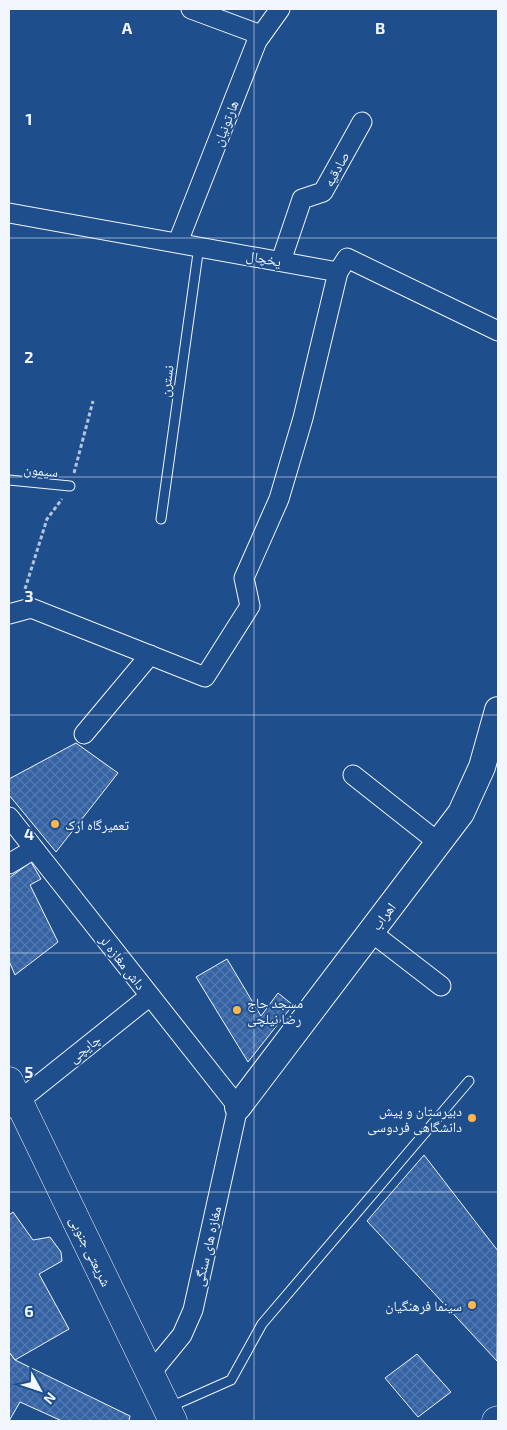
<svg xmlns="http://www.w3.org/2000/svg" width="507" height="1430" font-family="'Exo 2','Noto Naskh Arabic',sans-serif">
<defs>
<pattern id="building-cross-hatch" width="8" height="8" patternUnits="userSpaceOnUse" patternTransform="scale(1.25)"><rect width="8" height="8" fill="#3563a3"/><path d="M0 0l8 8M0 8l8-8" fill="none" stroke="#537ab1"/></pattern>
</defs>
<rect width="100%" height="100%" fill="#1f4e8c"/>
<g fill="url(#building-cross-hatch)" stroke="#f2f6ff">
<path d="M76 743 118 773 56 852 9 795V779Z"/>
<path d="M31 862 41 879 30 885 58 942 15 975 9 961V878Z"/>
<path d="M227 959 261 1016 278 993 293 1005 248 1062 196 977Z"/>
<path d="M424 1155 498 1251 497 1361 367 1221Z"/>
<path d="M13 1212 33 1240 50 1237 61 1252 62 1261 39 1274 69 1329 15 1360 9 1352V1215Z"/>
<path d="M9 1352 15 1360 130 1416 129 1421H62L20 1402 9 1421Z"/>
<path d="M417 1354 451 1392 418 1417 385 1378Z"/>
</g>
<g fill="none" stroke-linecap="round" stroke-linejoin="round">
<g stroke="#f2f6ff" stroke-width="11">
<g id="lane">
<path d="M9 480 70 486"/>
<path d="M161 519 199 246"/>
<path d="M170 1407 231 1380 262 1324 469 1081"/>
</g>
</g>
<g stroke="#f2f6ff" stroke-width="21">
<g id="street">
<path d="M191 9 261 35"/>
<path d="M9 213 338 272 347 258 498 331"/>
<path d="M178 242 257 41 280 9"/>
<path d="M281 261 302 199 323 192 362 122"/>
<path d="M9 614 31 608 205 677 250 606 244 578 279 499 303 418 338 272"/>
<path d="M84 734 150 655"/>
<path d="M353 775 439 843"/>
<path d="M9 817 238 1107 193 1310 182 1335 150 1374"/>
<path d="M9 864 34 849"/>
<path d="M371 932 441 986"/>
<path d="M10 1108 150 996"/>
</g>
</g>
<g stroke="#f2f6ff" stroke-width="28">
<path id="secondary" d="M238 1107 461 813 482 767 498 710"/>
</g>
<g stroke="#f2f6ff" stroke-width="29">
<g id="primary">
<path d="M9 1081 173 1421"/>
<path d="M496 1421 498 1420"/>
</g>
</g>
<g stroke="#b3c4dc" stroke-width="3" stroke-dasharray="4 2.5" stroke-linecap="butt">
<path d="M74 473 93 401"/>
<path d="M25 589 47 519 62 499"/>
</g>
<use href="#lane" stroke="#1f4e8c" stroke-width="9"/>
<use href="#street" stroke="#1f4e8c" stroke-width="19"/>
<use href="#secondary" stroke="#1f4e8c" stroke-width="26"/>
<use href="#primary" stroke="#1f4e8c" stroke-width="28"/>
</g>
<path fill="none" stroke="#f2f6ff" stroke-width="1" stroke-opacity="0.55" d="M254 9V1421M9 238H498M9 477H498M9 715H498M9 953H498M9 1192H498"/>
<g fill="#ffb74d" stroke="#1f4e8c" stroke-width="2">
<circle cx="55" cy="824" r="5"/>
<circle cx="237" cy="1010" r="5"/>
<circle cx="472" cy="1118" r="5"/>
<circle cx="472" cy="1305" r="5"/>
</g>
<g text-anchor="middle" dominant-baseline="central" stroke-width="4" stroke-linejoin="round" paint-order="stroke">
<g font-size="14" fill="#f2f6ff" stroke="#1f4e8c">
<text transform="translate(225 123) rotate(-69)">هارتونیان</text>
<text transform="translate(336 169) rotate(-61)">صادقیه</text>
<text transform="translate(264 258) rotate(11)">یخچال</text>
<text transform="translate(166 381) rotate(-82)">نسترن</text>
<text transform="translate(41 470) rotate(6)">سیمون</text>
<text transform="translate(383 916) rotate(-53)">اهراب</text>
<text transform="translate(123 962) rotate(52)">داش مغازه لر</text>
<text transform="translate(84 1048) rotate(-38)">چایچی</text>
<text transform="translate(207 1246) rotate(-77)">مغازه های سنگی</text>
<text transform="translate(91 1251) rotate(64)">شریعتی جنوبی</text>
</g>
<g font-size="14" fill="#f2f6ff" stroke="#1f4e8c" text-anchor="start">
<text x="65" y="824">تعمیرگاه ارک</text>
<text x="247" y="1002">مسجد حاج<tspan x="247" dy="16">رضا نیلچی</tspan></text>
<text x="462" y="1110" text-anchor="end">دبیرستان و پیش<tspan x="462" dy="16">دانشگاهی فردوسی</tspan></text>
<text x="462" y="1305" text-anchor="end">سینما فرهنگیان</text>
</g>
</g>
<g font-size="16" text-anchor="middle" font-weight="bold" fill="#f2f6ff" stroke="#1f4e8c" stroke-width="4" stroke-linejoin="round" paint-order="stroke">
<text x="127" y="34">A</text>
<text x="380" y="34">B</text>
<text x="29" y="125">1</text>
<text x="29" y="363">2</text>
<text x="29" y="602">3</text>
<text x="29" y="840">4</text>
<text x="29" y="1078">5</text>
<text x="29" y="1317">6</text>
</g>
<rect width="507" height="1430" fill="none" stroke="#f2f6ff" stroke-width="20"/>
<g transform="translate(40 1390) rotate(130)" stroke="#1f4e8c" stroke-width="4" paint-order="stroke">
<path d="M0-4L9 19L0 12L-9 19Z" fill="#f2f6ff"/>
<text y="-8" font-size="14" font-weight="bold" text-anchor="middle" fill="#f2f6ff">N</text>
</g>
</svg>
